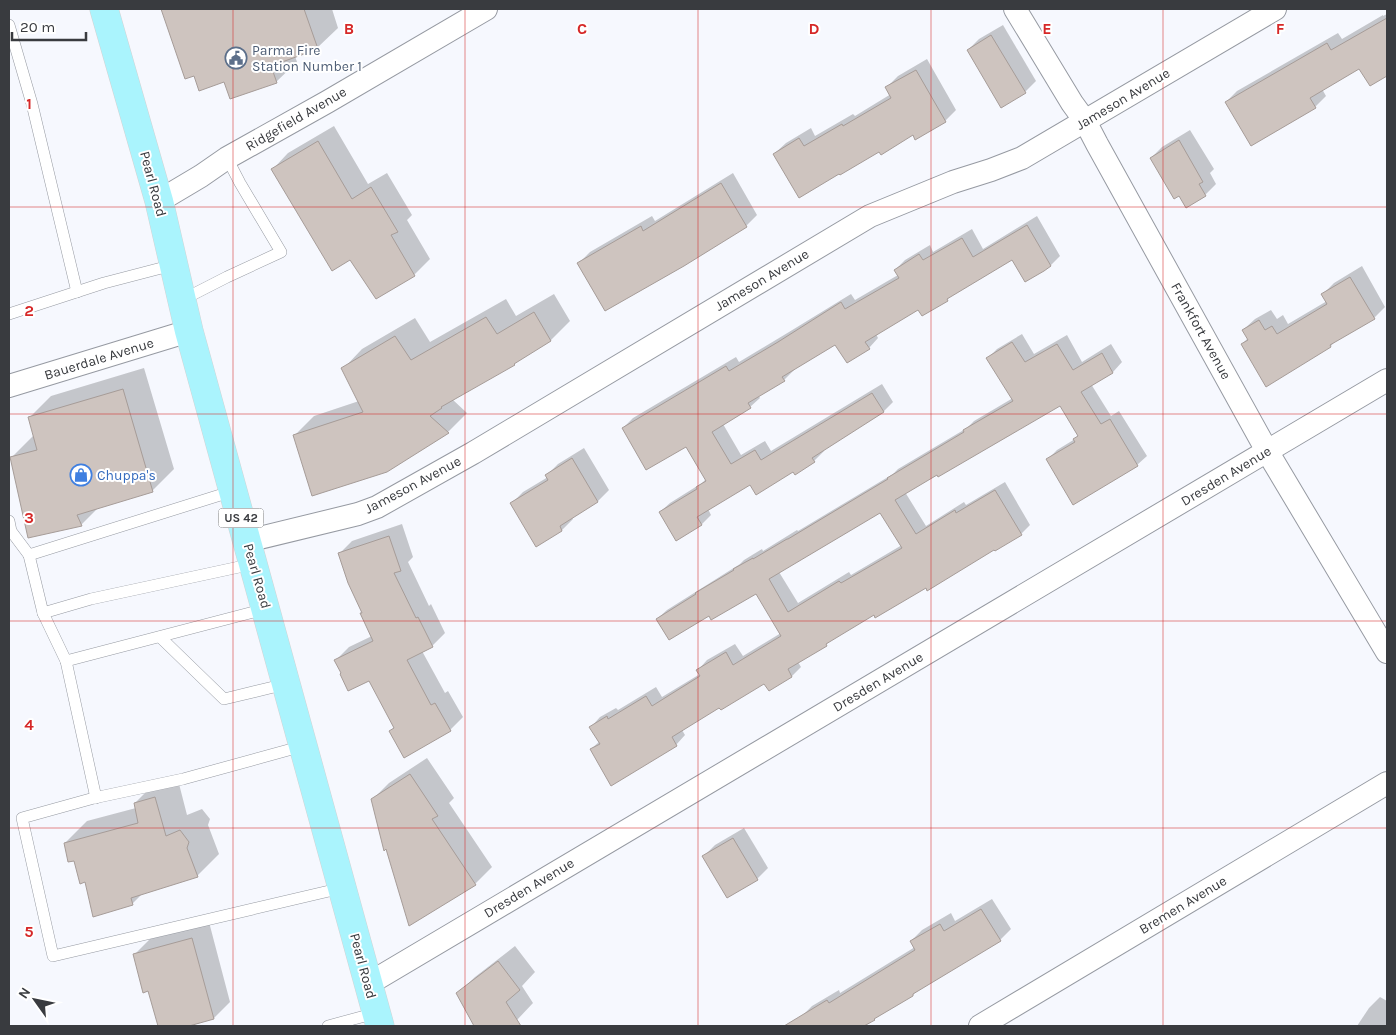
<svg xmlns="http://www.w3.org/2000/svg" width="1396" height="1035" font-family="Karla,sans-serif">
<rect width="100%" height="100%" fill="#f6f8fe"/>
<g fill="#0003" fill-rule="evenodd">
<path d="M163 9H332L338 28 317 48 295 56 297 62 276 82 195 75Z"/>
<path d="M1387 14V74L1370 84 1360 67 1322 89 1326 96 1315 107 1226 102 1237 91 1338 33 1342 39 1383 15V16Z"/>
<path d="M1003 25 1036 81 1025 92 968 50 979 39Z"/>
<path d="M927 59 956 110 945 121 914 134 880 150 774 154 786 143 811 128 815 136 853 114 855 116 891 94 887 87 898 76Z"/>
<path d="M334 126 368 184 387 173 412 215 407 220 430 259 414 275 350 258 273 169 288 153Z"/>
<path d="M1190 130 1214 169 1210 173 1216 184 1205 195H1180L1151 158 1162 147Z"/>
<path d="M733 173 757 215 746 226 683 265 579 263 590 252 652 216 655 221Z"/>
<path d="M1037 216 1060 256 1051 265 1012 258 953 293 947 300 919 308 876 334 878 338 869 348 836 343 793 369 794 370 784 380 758 395 760 398 750 407 723 424 741 455 765 441 771 451 882 384 893 402 884 411 823 450 824 451 814 461 794 471 751 483 708 509 711 515 702 524 677 539 660 512 670 503 702 483 706 479 686 446 623 428 633 418 736 357 739 362 789 332 851 294 855 300 898 275 895 270 905 260 930 245 933 252 972 229 983 249Z"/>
<path d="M1362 266 1385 307 1374 318 1336 340 1331 346 1266 386 1242 344 1248 338 1243 330 1255 319 1271 310 1277 319 1283 315 1288 324 1327 301 1323 294 1334 283Z"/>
<path d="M554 294 570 321 551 340 452 399 467 413 448 432 386 471 295 435 314 416 359 401 343 369 362 349 415 318 430 342 506 299 516 316Z"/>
<path d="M1022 334 1034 354 1067 335 1082 362 1111 344 1122 362 1113 372 1091 384 1111 416 1119 411 1147 456 1137 465 1047 460 1057 450 1075 439 1078 435 1060 404 905 492 926 526 964 502 966 505 1005 482 1030 525 1021 534 926 587 874 614 832 638 826 645 798 662 801 667 792 676 769 689 765 682 720 706 682 730 685 735 676 745 591 749 600 741 591 727 600 717 616 708 618 710 656 687 662 697 700 674 698 670 707 660 735 644 743 656 781 633 756 592 709 614 657 619 667 610 740 564 744 560 762 549 763 551 797 530 798 531 893 474 898 469 967 428 974 421 1013 398 988 358 997 349ZM881 511 902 545 851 575 849 572 798 603 779 572Z"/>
<path d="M144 368 174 469 152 491 99 507 81 525 12 457 34 435 29 418 51 396Z"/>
<path d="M584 448 609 490 598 501 572 517 573 519 562 530 537 545 512 503 523 492 548 477 547 475 558 464Z"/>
<path d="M402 524 413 557 408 562 429 606 431 604 445 633 432 646 422 651 445 693 448 691 463 717 450 730 390 731 395 727 370 679 343 673 336 660 349 647 372 636 361 614 363 612 339 554 352 541Z"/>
<path d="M427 758 454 798 449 803 492 867 475 884 372 800 389 783Z"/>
<path d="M177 776 187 815 202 809 210 819 208 825 219 854 197 876 143 893 132 904 86 880 65 843 87 821 136 808 135 803 157 781Z"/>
<path d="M744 828 768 868 757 879 704 856 715 845Z"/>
<path d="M992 899 1011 929 1000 940 917 990 913 995 862 1026H858L857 1025 854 1026H806L801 1017 812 1006 839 990 840 993 915 947 911 941 922 930 951 913 955 921Z"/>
<path d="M209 922 230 1002 214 1018 184 1026H159L149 990 134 955 151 938Z"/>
<path d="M515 946 535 972 522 986 533 1003 517 1020 506 1026H476L458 993 475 977Z"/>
<path d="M1380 997 1387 1001V1026H1357L1369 1008Z"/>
</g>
<g fill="#cec4bf" stroke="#a69c98" fill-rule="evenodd">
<path d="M161 9H304L318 49 271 66 277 83 230 99 224 82 199 91 194 76 185 79Z"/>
<path d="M1387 18V76L1370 86 1359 69 1310 98 1316 108 1251 146 1225 102 1327 43 1331 50Z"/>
<path d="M991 35 1026 93 1001 108 967 50Z"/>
<path d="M916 70 946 122 915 140 913 135 881 155 879 152 840 175 839 174 799 198 773 154 799 138 804 146 842 124 843 126 891 98 885 87Z"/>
<path d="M1179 140 1203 182 1199 184 1206 196 1186 208 1179 196 1174 199 1150 158Z"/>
<path d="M318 141 352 199 371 187 398 232 391 235 415 276 376 299 350 260 332 271 271 169Z"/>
<path d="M721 183 747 227 684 266 605 311 577 263 641 226 643 231Z"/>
<path d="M1027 225 1051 266 1044 271 1025 282 1012 260 947 299 948 301 922 316 918 310 865 342 870 349 847 363 835 345 782 377 785 381 748 403 751 408 712 432 731 464 755 450 761 460 872 393 884 412 812 458 815 462 795 475 793 472 756 495 750 485 697 517 702 525 676 541 659 512 697 489 696 487 706 481 686 447 646 470 622 428 726 366 729 371 778 342 841 302 845 309 899 278 894 270 919 254 923 260 962 238 973 257Z"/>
<path d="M1350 277 1375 319 1330 345 1331 347 1266 387 1241 344 1248 340 1242 330 1259 320 1265 330 1272 326 1277 334 1327 304 1321 294Z"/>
<path d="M534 312 551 341 514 364 515 365 441 407 442 408 430 416 449 433 387 472 312 496 293 435 363 412 341 368 395 336 411 360 486 317 497 334Z"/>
<path d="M1012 342 1025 362 1057 344 1073 370 1102 353 1113 373 1081 392 1101 424 1110 419 1138 466 1073 505 1046 459 1075 442 1073 439 1078 436 1060 406 938 477 937 475 895 500 916 534 955 510 956 513 995 490 1022 535 995 551 994 550 927 591 926 588 875 618 874 615 826 644 827 646 788 669 792 677 769 691 764 684 721 710 719 708 672 737 677 746 611 786 590 749 600 744 589 727 607 716 608 719 646 696 652 706 700 676 696 670 726 652 733 665 781 636 756 594 711 620 709 616 669 640 656 619 696 594 695 593 734 570 733 569 753 558V559L787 539H788L888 479 887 478 964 432 963 430 1013 401 986 358ZM880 513 902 548 841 583 839 581 788 612 769 579Z"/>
<path d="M123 389 153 492 77 515 82 526 28 538 10 457 37 450 28 417Z"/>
<path d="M572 458 598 502 560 526 562 531 536 547 510 503 548 480 545 475Z"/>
<path d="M389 536 401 571 394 573 416 618 418 617 433 647 407 660 431 705 435 703 451 731 404 758 389 731 394 728 369 681 348 691 340 674 341 673 334 660 373 641 360 613H362L348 583 338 553Z"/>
<path d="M410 774 438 816 432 819 476 885 409 926 386 849 384 851 371 799Z"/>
<path d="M155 797 166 836 180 830 189 842 187 848 198 877 131 898 133 905 93 917 85 882 80 884 74 861 68 862 64 843 138 823 134 803Z"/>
<path d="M733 838 758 880 727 898 702 856Z"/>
<path d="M981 909 1001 941 913 994V996L874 1019 875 1020 864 1026H784L827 1000 829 1003 915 950 910 941 940 924 944 931Z"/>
<path d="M192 938 214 1019 189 1026H158L148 991 143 993 133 954Z"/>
<path d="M498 961 520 990 506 1002 521 1026H474L456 993Z"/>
</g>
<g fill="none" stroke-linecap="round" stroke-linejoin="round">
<g stroke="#969aa2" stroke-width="12">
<g id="lane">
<path d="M9 25 32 104 77 292"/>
<path d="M182 300 227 277 281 252 240 183 227 158"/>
<path d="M9 314 104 283 173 265"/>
<path d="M9 521 11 531 29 555 43 613 66 661 96 798"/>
<path d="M29 555 233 491"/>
<path d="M43 613 91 599 253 564"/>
<path d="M160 637 224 699 286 684"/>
<path d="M66 661 265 609"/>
<path d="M303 746 183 779 94 798 22 818 53 956 342 888"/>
<path d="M328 1026 376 1013"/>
</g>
</g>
<g stroke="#969aa2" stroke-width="24">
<g id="street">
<path d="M1015 9 1072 103 1085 121 1097 144 1267 451 1387 652"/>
<path d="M159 201 201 176 227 158 327 102 486 9"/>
<path d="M9 386 189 331"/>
<path d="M247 541 358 514 377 507 473 453 870 216 953 182 991 170 1022 158 1275 9"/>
<path d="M368 984 1387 380"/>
<path d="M980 1026 1387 783"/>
</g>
</g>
<g stroke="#d3d4d5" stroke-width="29">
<path id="primary" d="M104 9 159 201 189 331 380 1026"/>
</g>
<use href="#lane" stroke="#fff" stroke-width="11"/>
<use href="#street" stroke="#fff" stroke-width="22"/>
<use href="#primary" stroke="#aaf4fd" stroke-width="28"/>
</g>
<path fill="none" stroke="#d62828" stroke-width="1" stroke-opacity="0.55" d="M233 9V1026M465 9V1026M698 9V1026M931 9V1026M1163 9V1026M9 207H1387M9 414H1387M9 621H1387M9 828H1387"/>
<defs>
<g id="civic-ring" transform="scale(1.125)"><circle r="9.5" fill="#fff" stroke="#5c6f8a" stroke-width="1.5"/><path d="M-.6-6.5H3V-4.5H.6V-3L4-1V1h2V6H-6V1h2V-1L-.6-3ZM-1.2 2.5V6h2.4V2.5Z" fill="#5c6f8a"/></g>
<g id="shop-ring" transform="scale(1.125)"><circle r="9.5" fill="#fff" stroke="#3f7fe0" stroke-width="1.5"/><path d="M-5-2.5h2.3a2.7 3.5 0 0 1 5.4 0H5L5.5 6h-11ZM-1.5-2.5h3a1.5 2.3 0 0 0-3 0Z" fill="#3f7fe0"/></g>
</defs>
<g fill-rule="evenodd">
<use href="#civic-ring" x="236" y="58"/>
<use href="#shop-ring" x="81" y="475"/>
</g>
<g text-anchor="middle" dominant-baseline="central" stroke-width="4" stroke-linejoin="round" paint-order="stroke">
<rect fill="#fff" stroke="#747679" stroke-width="1" x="218.5" y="508.5" width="45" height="19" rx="4"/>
<g font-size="12" font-weight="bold" fill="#393b3f">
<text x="241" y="518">US 42</text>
</g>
<g font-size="14" fill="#4e5e75" stroke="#fff" text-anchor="start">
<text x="252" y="50">Parma Fire<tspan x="252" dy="16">Station Number 1</tspan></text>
</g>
<g font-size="14" fill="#393b3f" stroke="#fff">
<text transform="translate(1123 99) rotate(-31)">Jameson Avenue</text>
<text transform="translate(296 119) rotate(-30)">Ridgefield Avenue</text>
<text transform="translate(153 184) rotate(75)">Pearl Road</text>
<text transform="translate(762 280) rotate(-31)">Jameson Avenue</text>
<text transform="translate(1201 331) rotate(61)">Frankfort Avenue</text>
<text transform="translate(99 359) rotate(-17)">Bauerdale Avenue</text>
<text transform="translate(1226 476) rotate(-31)">Dresden Avenue</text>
<text transform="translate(413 485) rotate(-28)">Jameson Avenue</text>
<text transform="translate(257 576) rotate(74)">Pearl Road</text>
<text transform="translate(878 682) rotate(-31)">Dresden Avenue</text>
<text transform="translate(529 888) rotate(-31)">Dresden Avenue</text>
<text transform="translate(1183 905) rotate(-31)">Bremen Avenue</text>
<text transform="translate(363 966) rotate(75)">Pearl Road</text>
</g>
<g font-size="14" fill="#366cbe" stroke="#fff" text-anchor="start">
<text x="97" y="475">Chuppa's</text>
</g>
</g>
<g font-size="16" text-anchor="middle" font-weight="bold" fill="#d62828" stroke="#fff" stroke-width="4" stroke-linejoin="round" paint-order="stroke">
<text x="349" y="34">B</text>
<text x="582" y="34">C</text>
<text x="814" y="34">D</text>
<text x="1047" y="34">E</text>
<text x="1280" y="34">F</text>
<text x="29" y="109">1</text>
<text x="29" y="316">2</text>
<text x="29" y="523">3</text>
<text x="29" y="730">4</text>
<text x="29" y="937">5</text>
</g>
<rect width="1396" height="1035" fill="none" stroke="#393b3f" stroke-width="20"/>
<g transform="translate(35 1000) rotate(303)" stroke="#ffffff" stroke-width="4" paint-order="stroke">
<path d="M0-4L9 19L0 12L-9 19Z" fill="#393b3f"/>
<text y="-8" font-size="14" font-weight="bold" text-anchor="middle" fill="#393b3f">N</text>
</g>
<path d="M12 32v8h74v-8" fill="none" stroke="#393b3f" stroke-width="2.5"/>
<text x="20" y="32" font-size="15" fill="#393b3f" stroke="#ffffff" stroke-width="4" paint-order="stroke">20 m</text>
</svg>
